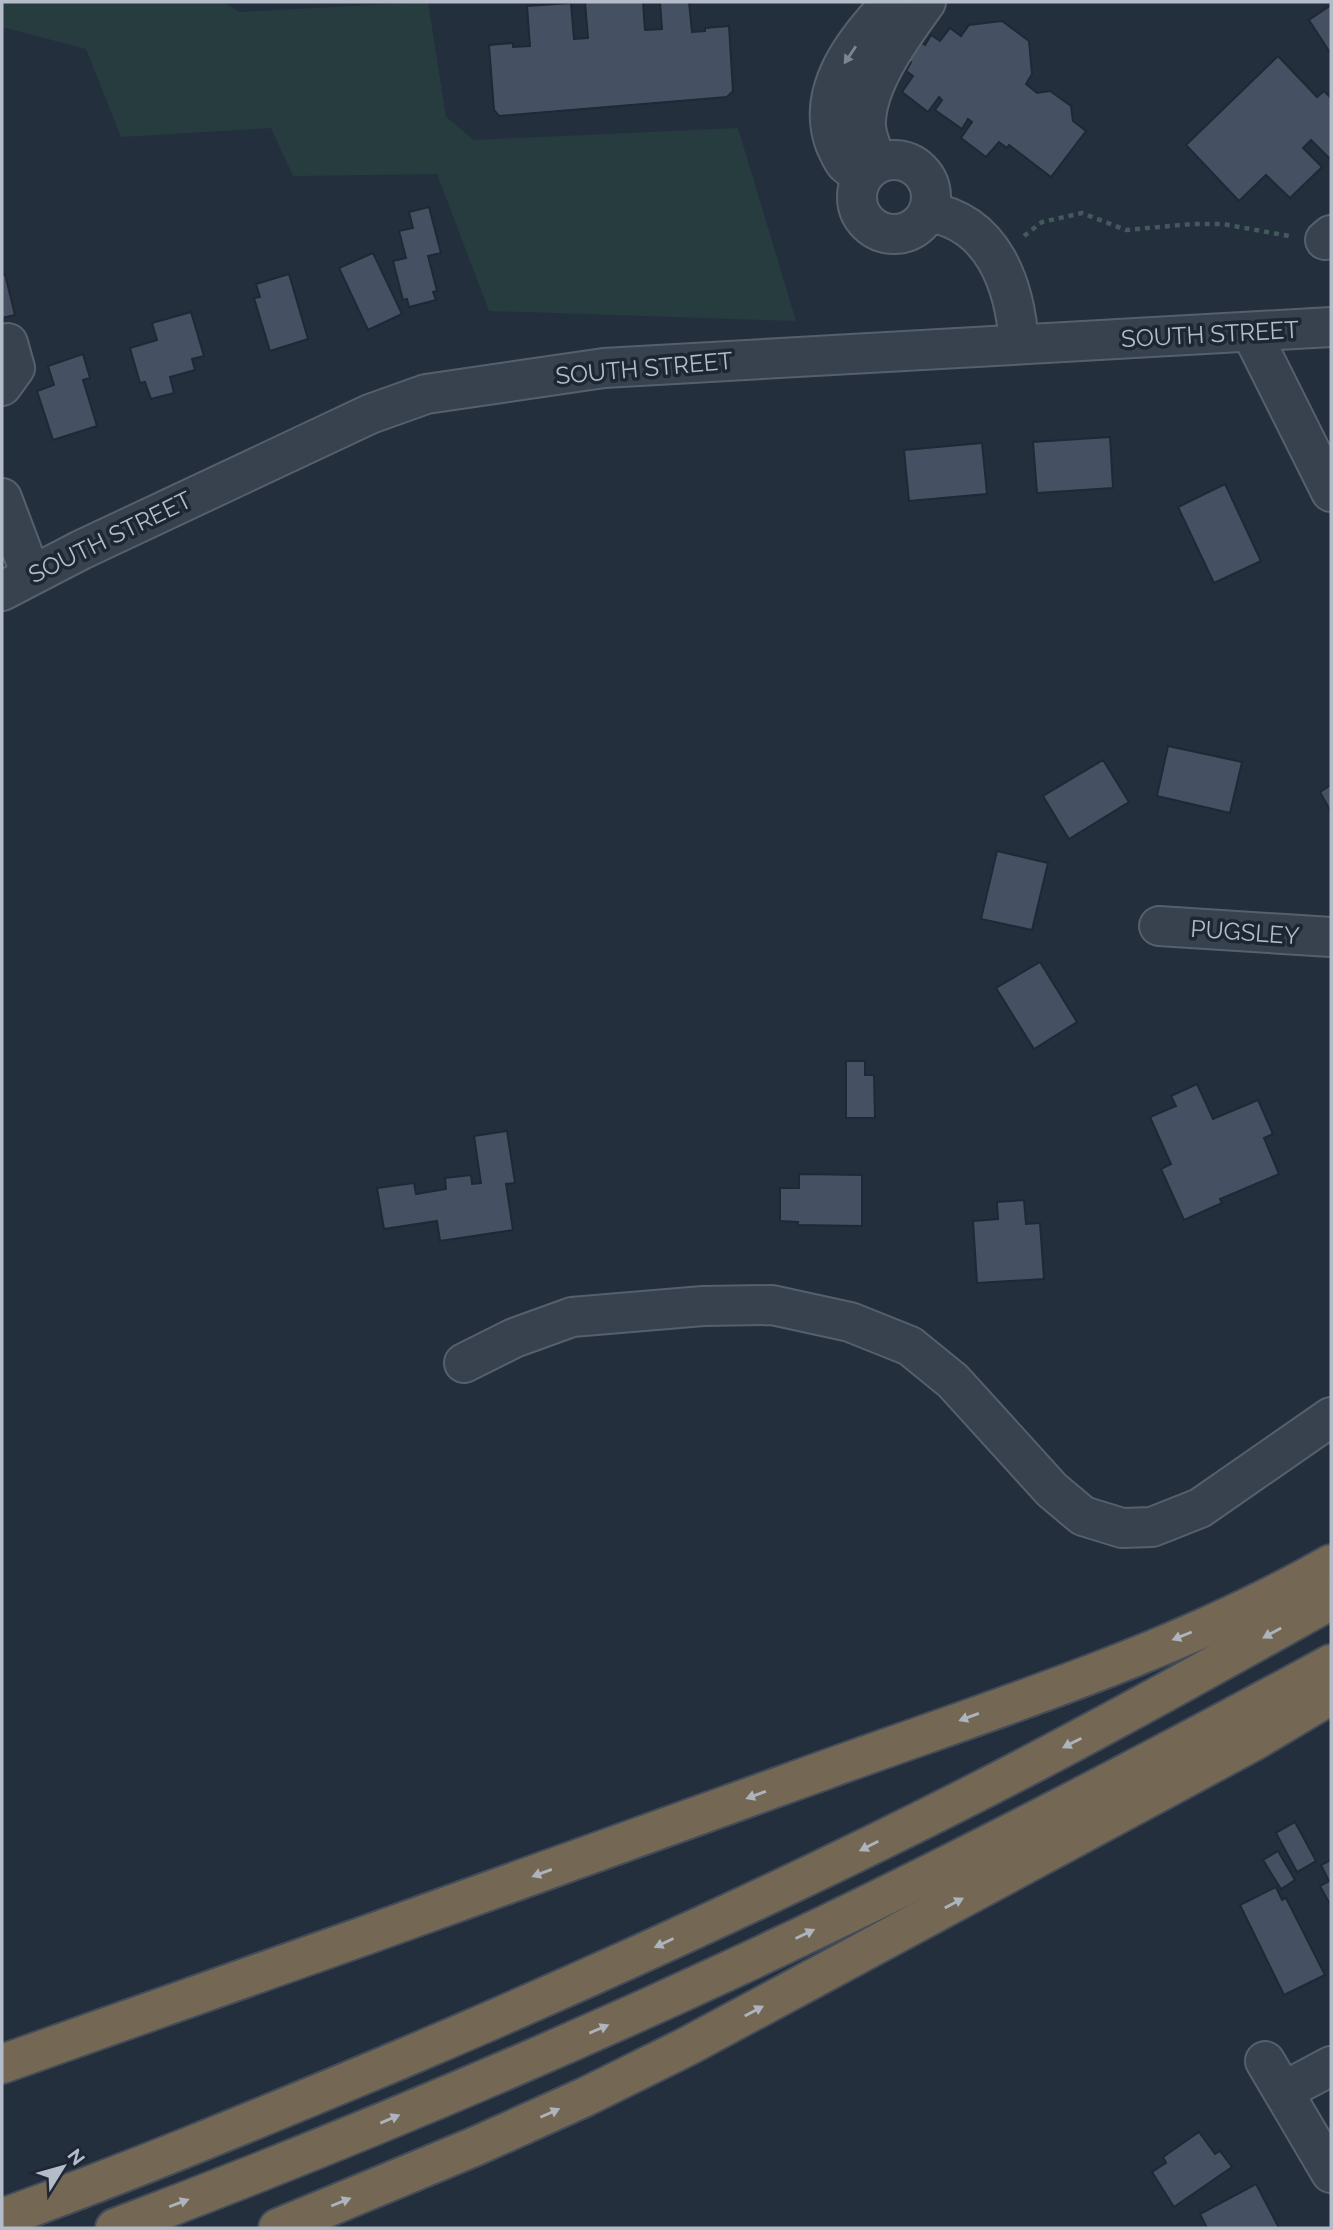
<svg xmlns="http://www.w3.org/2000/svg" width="1333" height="2230" font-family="Raleway,sans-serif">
<rect width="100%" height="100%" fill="#242f3e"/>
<path fill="#263c3f" d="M2 2H223L240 12 428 2 446 117 474 140 738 128 796 321 489 311 437 174 293 176 271 128 121 137 86 49 2 27Z"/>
<g fill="#455162" stroke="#1f2835" stroke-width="2">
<path d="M585 2H643L645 30 662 29 660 2H689L692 32 705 31V28L729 26 733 91 727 97 499 116 494 110 489 45 513 43V47L530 46 527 6 571 3 574 39 588 38Z"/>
<path d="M1331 5V54L1309 20Z"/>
<path d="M1002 21 1029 41 1032 74 1026 84 1037 93 1050 91 1071 106 1073 121 1086 131 1051 177 1009 145 1007 148 999 142 986 157 961 138 972 122 968 119 962 129 935 110 942 100 939 97 928 112 902 92 913 76 906 71 911 62 908 60 921 42 925 45 931 35 940 41 950 28 961 36 969 25Z"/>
<path d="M1278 56 1317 97 1324 91 1331 98V156L1329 158 1311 140 1303 148 1322 167 1290 198 1266 175 1239 201 1186 145Z"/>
<path d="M429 207 441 253 428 256 437 291 433 292 436 300 409 307 407 299 403 300 393 261 406 258 399 231 413 228 409 212Z"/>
<path d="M373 253 402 314 368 330 339 268Z"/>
<path d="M5 274 15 315 2 318V275Z"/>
<path d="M289 274 308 339 270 351 254 298 260 297 256 284Z"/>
<path d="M191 312 204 356 192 359 195 370 170 377 174 393 151 399 145 382 140 383 130 348 157 340 152 323Z"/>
<path d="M83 354 90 378 83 380 97 426 53 440 37 391 54 385 48 366Z"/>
<path d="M1110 437 1113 488 1037 493 1033 442Z"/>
<path d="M982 443 987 494 909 501 904 450Z"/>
<path d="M1225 484 1261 561 1214 583 1178 507Z"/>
<path d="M1168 746 1242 762 1230 813 1157 796Z"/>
<path d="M1103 760 1129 802 1069 839 1043 796Z"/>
<path d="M1331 785V812L1320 792Z"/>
<path d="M997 851 1048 863 1032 930 981 919Z"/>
<path d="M1040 962 1077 1022 1034 1049 996 988Z"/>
<path d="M846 1061H865V1075H874L875 1118H846Z"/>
<path d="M1197 1084 1213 1119 1258 1100 1273 1134 1264 1138 1279 1174 1220 1199 1222 1203 1184 1220 1161 1169 1171 1164 1150 1117 1176 1106 1171 1096Z"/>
<path d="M507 1131 515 1183 506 1184 513 1230 440 1241 437 1221 384 1229 377 1188 414 1183 416 1194 446 1189 445 1178 471 1175 472 1184 481 1183 474 1136Z"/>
<path d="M799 1174 862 1175V1226L798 1225V1222L780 1221V1188H799Z"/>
<path d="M1024 1200 1026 1224 1040 1223 1044 1279 977 1283 973 1221 998 1219 997 1202Z"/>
<path d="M1295 1822 1316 1861 1297 1872 1276 1833Z"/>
<path d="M1278 1851 1295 1880 1281 1889 1263 1860Z"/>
<path d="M1331 1860V1906L1320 1886 1329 1881 1321 1865Z"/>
<path d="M1276 1887 1282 1900 1286 1898 1325 1975 1284 1995 1240 1905Z"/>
<path d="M1199 2132 1215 2154 1220 2151 1232 2167 1174 2207 1152 2172 1166 2163 1163 2157Z"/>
<path d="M1256 2184 1279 2228H1207L1200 2214Z"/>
</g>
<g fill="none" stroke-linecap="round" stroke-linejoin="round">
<g stroke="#565f6c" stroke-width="42">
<g id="minor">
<circle cx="894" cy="197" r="37"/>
<path d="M877 163C873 152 867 138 866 127 864 85 903 34 926 2"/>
<path d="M862 177C857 172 850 168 845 163 841 158 838 150 835 144 815 90 856 39 892 2"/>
<path d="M928 212C994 222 1015 286 1019 344"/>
<path d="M1325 240 1331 235"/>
<path d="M1251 332 1331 492"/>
<path d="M2 386 15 368 8 343"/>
<path d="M2 498 31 575"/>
<path d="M2 591 81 550 370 414 426 394 604 368 1331 327"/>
<path d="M1159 926 1331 937"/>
<path d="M464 1363 514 1338 572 1317 703 1306 772 1305 850 1322 910 1346 953 1381 1052 1490 1083 1516 1122 1528 1152 1527 1200 1508 1331 1417"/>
<path d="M1265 2061 1331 2173"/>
<path d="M1284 2091 1331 2066"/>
</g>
</g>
<g stroke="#434c59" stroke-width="42">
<g id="highway">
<path d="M2 2064C276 1968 549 1870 822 1771 993 1709 1173 1654 1331 1564"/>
<path d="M2 2218C136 2170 267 2115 399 2060 639 1958 876 1849 1105 1725 1181 1684 1256 1642 1331 1600"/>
<path d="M115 2228C327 2148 537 2060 743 1964 942 1871 1138 1769 1331 1664"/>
<path d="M278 2228 476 2146 585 2097 686 2047 1254 1741 1331 1695"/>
</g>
</g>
<path stroke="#44595c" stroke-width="4.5" stroke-dasharray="5 5" stroke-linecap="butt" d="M1024 236 1042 222 1082 213 1126 230 1192 224H1223L1289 236"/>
<use href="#minor" stroke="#38414e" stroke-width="38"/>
<use href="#highway" stroke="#746855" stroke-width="38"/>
</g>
<defs><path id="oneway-solid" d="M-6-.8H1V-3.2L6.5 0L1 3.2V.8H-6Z" transform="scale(1.75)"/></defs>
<use fill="#7c8592" href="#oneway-solid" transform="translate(850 55) rotate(124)"/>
<g fill="#aeb4bd">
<use href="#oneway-solid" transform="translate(1272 1633) rotate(151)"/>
<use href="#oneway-solid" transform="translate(1182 1636) rotate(158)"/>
<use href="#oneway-solid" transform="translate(969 1717) rotate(160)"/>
<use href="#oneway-solid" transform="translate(1072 1743) rotate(153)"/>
<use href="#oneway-solid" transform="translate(756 1795) rotate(160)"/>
<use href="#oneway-solid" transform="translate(869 1846) rotate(153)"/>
<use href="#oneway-solid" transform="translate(542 1873) rotate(160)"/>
<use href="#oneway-solid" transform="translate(954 1903) rotate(-28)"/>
<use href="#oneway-solid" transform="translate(805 1934) rotate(-26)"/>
<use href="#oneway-solid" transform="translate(664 1943) rotate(155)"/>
<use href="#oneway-solid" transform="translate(754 2011) rotate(-28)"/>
<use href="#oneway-solid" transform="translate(599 2029) rotate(-23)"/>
<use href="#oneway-solid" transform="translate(550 2113) rotate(-24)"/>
<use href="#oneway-solid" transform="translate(390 2119) rotate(-23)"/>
<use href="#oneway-solid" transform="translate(341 2202) rotate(-22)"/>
<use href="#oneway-solid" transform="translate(179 2203) rotate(-21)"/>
</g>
<g text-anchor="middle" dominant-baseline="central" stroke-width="7" stroke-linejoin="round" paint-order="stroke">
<g font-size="24" fill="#b4bcc9" stroke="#1d2633">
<text transform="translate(1210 334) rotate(-3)">SOUTH STREET</text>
<text transform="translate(644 368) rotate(-5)">SOUTH STREET</text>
<text transform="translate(110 537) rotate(-26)">SOUTH STREET</text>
<text transform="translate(1245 932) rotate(4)">PUGSLEY</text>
</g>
</g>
<rect width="1333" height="2230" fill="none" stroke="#b4bcc9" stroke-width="7"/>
<g transform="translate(63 2167) rotate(53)" stroke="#1d2633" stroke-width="5" paint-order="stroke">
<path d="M0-5L12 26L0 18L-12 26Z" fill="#b4bcc9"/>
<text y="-10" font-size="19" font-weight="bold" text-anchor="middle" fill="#b4bcc9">N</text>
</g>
</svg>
